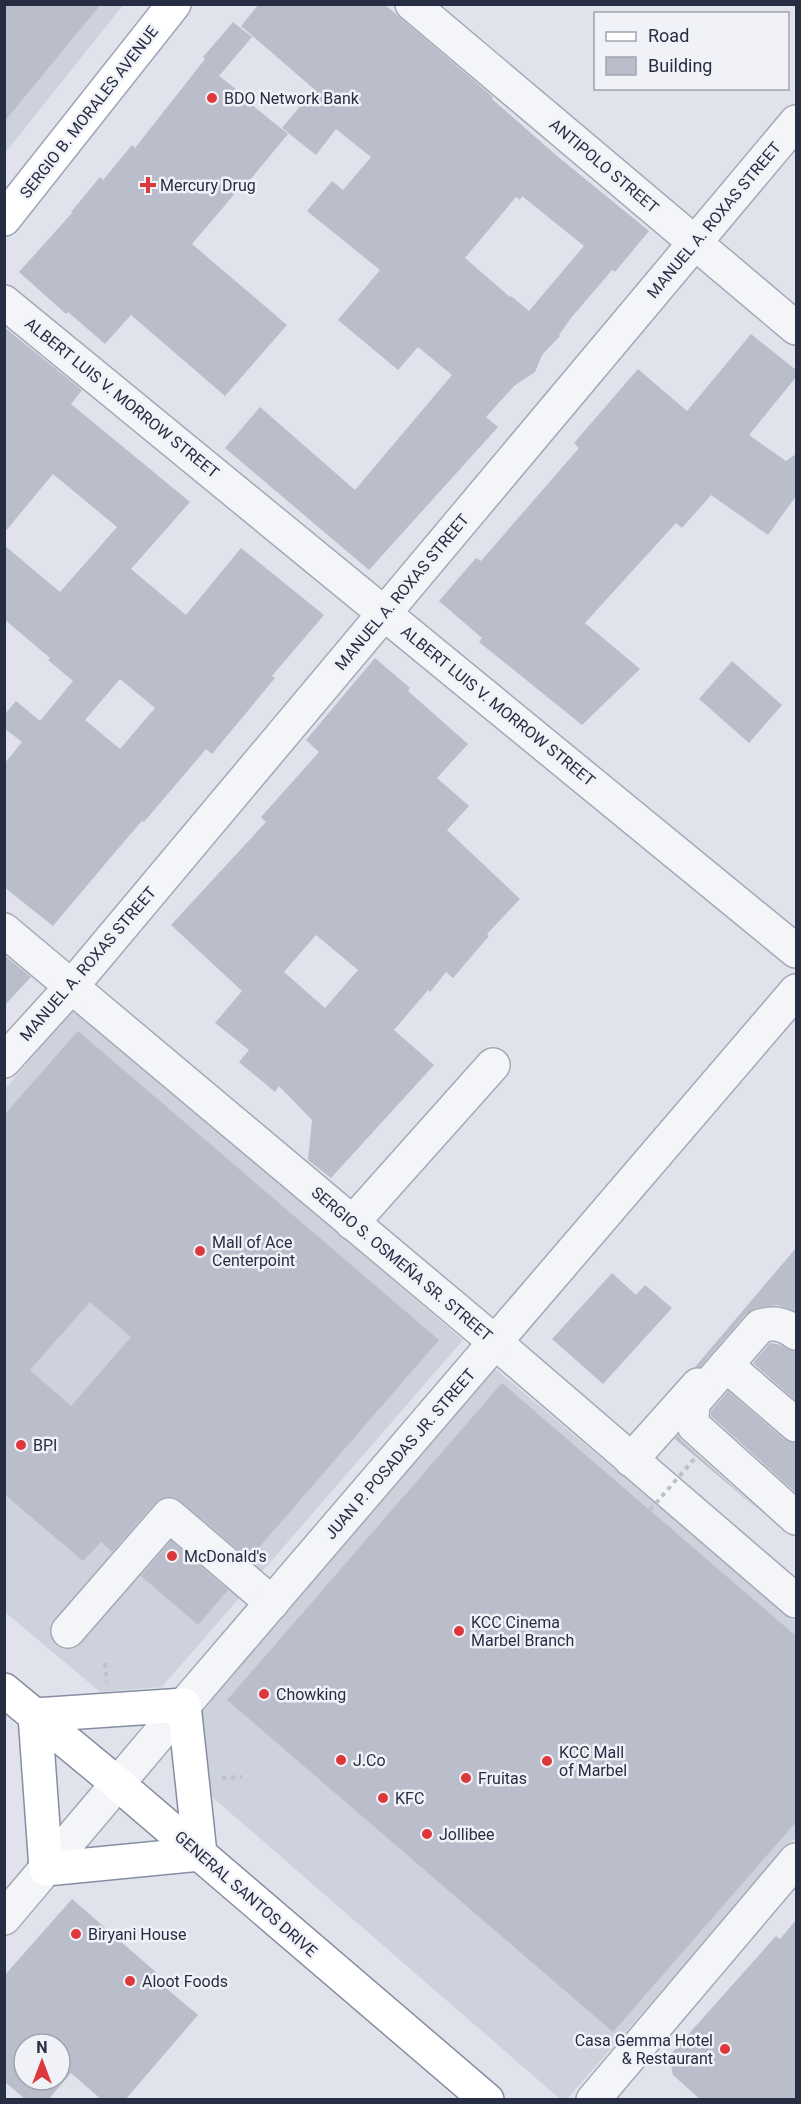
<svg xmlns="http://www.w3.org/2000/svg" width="801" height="2104" font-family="Roboto,sans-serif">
<rect width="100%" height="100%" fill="#e0e3eb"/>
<g fill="#ced2dd">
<path d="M5 5H123L5 153Z"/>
<path d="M74 1008 463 1340 162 1687 100 1692 5 1612V1089Z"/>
<path d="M492 1366 796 1622V1837L567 2099H560L203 1789 193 1710Z"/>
</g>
<g fill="#babecb" fill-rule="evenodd">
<path d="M4 4H101L4 122Z"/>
<path d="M259 4H384L493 97 492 99 557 156 649 231 615 272 612 270 571 318 559 335 560 336 542 355 535 372 514 386 486 417 498 427 369 570 225 448 260 407 355 490 452 375 418 347 398 370 338 320 380 270 307 211 332 181 343 190 371 157 336 129 316 155 282 128 314 89 241 26ZM522 196 584 246 529 311 511 296 510 297 465 258 516 197 520 200Z"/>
<path d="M233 22 252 37 219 76 249 99 247 101 288 134 245 186 243 184 192 244 287 325 225 396 131 315 105 344 68 312 66 314 19 272 72 213 71 212 100 177 103 180 132 145 135 148 205 59 203 57Z"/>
<path d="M4 327 82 390 71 404 190 502 131 569 186 615 241 548 324 615 272 676 275 678 212 754 206 749 144 822 142 821 116 851 53 926 4 887V764L22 742 4 728V715L16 701 40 721 73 681 48 660 50 658 4 619V545L60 592 117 527 53 474 4 533ZM120 679 155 708 120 749 85 720Z"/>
<path d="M751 334 796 370V377L749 435 786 461 796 454V496L768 535 711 495 682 528 676 523 585 623 640 669 582 725 479 642 482 638 439 601 476 558 481 561 579 448 574 443 638 369 687 411Z"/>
<path d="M375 658 410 688 408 691 468 744 437 778 469 806 447 830 520 899 487 934 489 936 453 978 446 972 430 992 428 990 394 1030 434 1065 331 1178 308 1160 312 1120 279 1086 275 1092 239 1062 249 1050 215 1023 242 991 171 925 266 822 261 817 319 752 306 740ZM316 935 358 970 325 1008 284 972Z"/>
<path d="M732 661 782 705 749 743 699 699Z"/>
<path d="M4 955 31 977 4 1006Z"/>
<path d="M78 1031 439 1340 249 1559 181 1501 172 1497 162 1498 155 1503 112 1552 101 1542 83 1561 4 1494V1115ZM90 1302 131 1337 71 1406 30 1370Z"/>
<path d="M796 1248V1311L777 1305 755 1308 746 1314 700 1367H695Z"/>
<path d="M612 1273 636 1295 645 1285 672 1308 603 1384 552 1339Z"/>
<path d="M770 1343 777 1344 796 1351V1401L753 1363Z"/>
<path d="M502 1383 796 1636V1822L613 2032 227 1700Z"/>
<path d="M728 1391 784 1439 796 1443V1493L711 1416V1411Z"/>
<path d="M678 1435 681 1440 761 1512 675 1439Z"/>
<path d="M171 1541 228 1590 198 1625 141 1576Z"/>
<path d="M72 1899 158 1974 154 1978 198 2015 125 2100H102L71 2073 48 2100H26L4 2081V1976ZM24 2044H60V2080H24Z"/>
<path d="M796 1920V2100H701L673 2075 669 2056 776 1936 780 1939Z"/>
</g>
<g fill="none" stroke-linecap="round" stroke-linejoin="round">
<g stroke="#a5a9b6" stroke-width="36">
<g id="minor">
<path d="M412 4 796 328"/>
<path d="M4 302 796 951"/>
<path d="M4 930 495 1342 796 1601"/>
<path d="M4 1061 71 987 796 122"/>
<path d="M352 1223 493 1065"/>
<path d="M796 1333C784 1324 775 1322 760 1326L693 1403 692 1418 694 1426 796 1518"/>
<path d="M726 1365 796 1425"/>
<path d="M631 1460 698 1385"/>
<path d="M68 1631 169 1515 272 1603"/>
<path d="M4 1918 184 1705 796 991"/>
<path d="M593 2100 796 1860"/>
</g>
</g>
<g stroke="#9ea5b8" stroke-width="36">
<path id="major" d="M4 219 174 4"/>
</g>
<g stroke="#868ea3" stroke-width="36">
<g id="highway">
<path d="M4 1690 118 1784 487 2100"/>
<path d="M35 1715 46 1869 200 1854"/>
<path d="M35 1715 184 1705 200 1854"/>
</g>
</g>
<g stroke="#bfc1c9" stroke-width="4" stroke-dasharray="4.5 4.5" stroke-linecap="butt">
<path d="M105 1663 107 1682"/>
<path d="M222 1778 242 1777"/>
</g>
<use href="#minor" stroke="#f4f5f8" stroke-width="33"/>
<use href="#major" stroke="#fff" stroke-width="33"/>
<use href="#highway" stroke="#fff" stroke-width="33"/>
<path stroke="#bfc1c9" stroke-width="4" stroke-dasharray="4.5 4.5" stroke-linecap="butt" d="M650 1510 696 1457"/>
</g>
<g fill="#dd383c" stroke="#f0f2f8" stroke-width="2">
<circle cx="212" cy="98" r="6"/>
<path d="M145 176h6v6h6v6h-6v6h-6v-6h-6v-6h6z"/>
<circle cx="200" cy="1251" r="6"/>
<circle cx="21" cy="1445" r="6"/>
<circle cx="172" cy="1556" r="6"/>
<circle cx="459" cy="1631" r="6"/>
<circle cx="264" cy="1694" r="6"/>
<circle cx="341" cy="1760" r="6"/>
<circle cx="547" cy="1761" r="6"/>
<circle cx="466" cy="1778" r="6"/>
<circle cx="383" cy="1798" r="6"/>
<circle cx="427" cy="1834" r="6"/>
<circle cx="76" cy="1934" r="6"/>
<circle cx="130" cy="1981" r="6"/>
<circle cx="725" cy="2049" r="6"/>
</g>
<g text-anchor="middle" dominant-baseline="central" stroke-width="5" stroke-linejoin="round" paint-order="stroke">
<g font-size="16" fill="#272e44" stroke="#f0f2f8" text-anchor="start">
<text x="224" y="98">BDO Network Bank</text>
<text x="160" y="185">Mercury Drug</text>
<text x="212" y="1242">Mall of Ace<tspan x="212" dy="18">Centerpoint</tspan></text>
<text x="33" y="1445">BPI</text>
<text x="184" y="1556">McDonald's</text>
<text x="471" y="1622">KCC Cinema<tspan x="471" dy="18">Marbel Branch</tspan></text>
<text x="276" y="1694">Chowking</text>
<text x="559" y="1752">KCC Mall<tspan x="559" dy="18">of Marbel</tspan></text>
<text x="353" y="1760">J.Co</text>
<text x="478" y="1778">Fruitas</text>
<text x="395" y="1798">KFC</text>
<text x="439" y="1834">Jollibee</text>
<text x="88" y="1934">Biryani House</text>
<text x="142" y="1981">Aloot Foods</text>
<text x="713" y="2040" text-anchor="end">Casa Gemma Hotel<tspan x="713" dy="18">&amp; Restaurant</tspan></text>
</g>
<g font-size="16" fill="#272e44" stroke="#f0f2f8">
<text transform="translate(89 112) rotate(-52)">SERGIO B. MORALES AVENUE</text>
<text transform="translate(604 166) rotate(40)">ANTIPOLO STREET</text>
<text transform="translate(714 220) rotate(-50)">MANUEL A. ROXAS STREET</text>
<text transform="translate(122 398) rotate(39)">ALBERT LUIS V. MORROW STREET</text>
<text transform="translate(402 592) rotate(-50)">MANUEL A. ROXAS STREET</text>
<text transform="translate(498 706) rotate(39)">ALBERT LUIS V. MORROW STREET</text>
<text transform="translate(88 964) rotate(-49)">MANUEL A. ROXAS STREET</text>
<text transform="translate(402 1264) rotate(40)">SERGIO S. OSMEÑA SR. STREET</text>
<text transform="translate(400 1454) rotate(-49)">JUAN P. POSADAS JR. STREET</text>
<text transform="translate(246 1894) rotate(41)">GENERAL SANTOS DRIVE</text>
</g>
</g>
<rect width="801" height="2104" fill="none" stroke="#272e44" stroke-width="12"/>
<rect x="594" y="12" width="195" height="78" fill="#f0f2f8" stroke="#a0a4b0" stroke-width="1.5"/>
<rect x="606" y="32" width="30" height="9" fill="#ffffff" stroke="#a0a4b0" stroke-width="1.5"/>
<text x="648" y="42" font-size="18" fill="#272e44">Road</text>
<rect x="606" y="57" width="30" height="18" fill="#babecb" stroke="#a0a4b0" stroke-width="1.5"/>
<text x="648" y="72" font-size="18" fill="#272e44">Building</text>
<g transform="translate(42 2062)"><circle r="28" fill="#f0f2f8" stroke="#a0a4b0" stroke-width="1.5"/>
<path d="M0-4.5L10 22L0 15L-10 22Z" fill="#dd383c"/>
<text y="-9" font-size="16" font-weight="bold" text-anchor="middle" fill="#272e44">N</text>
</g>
</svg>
